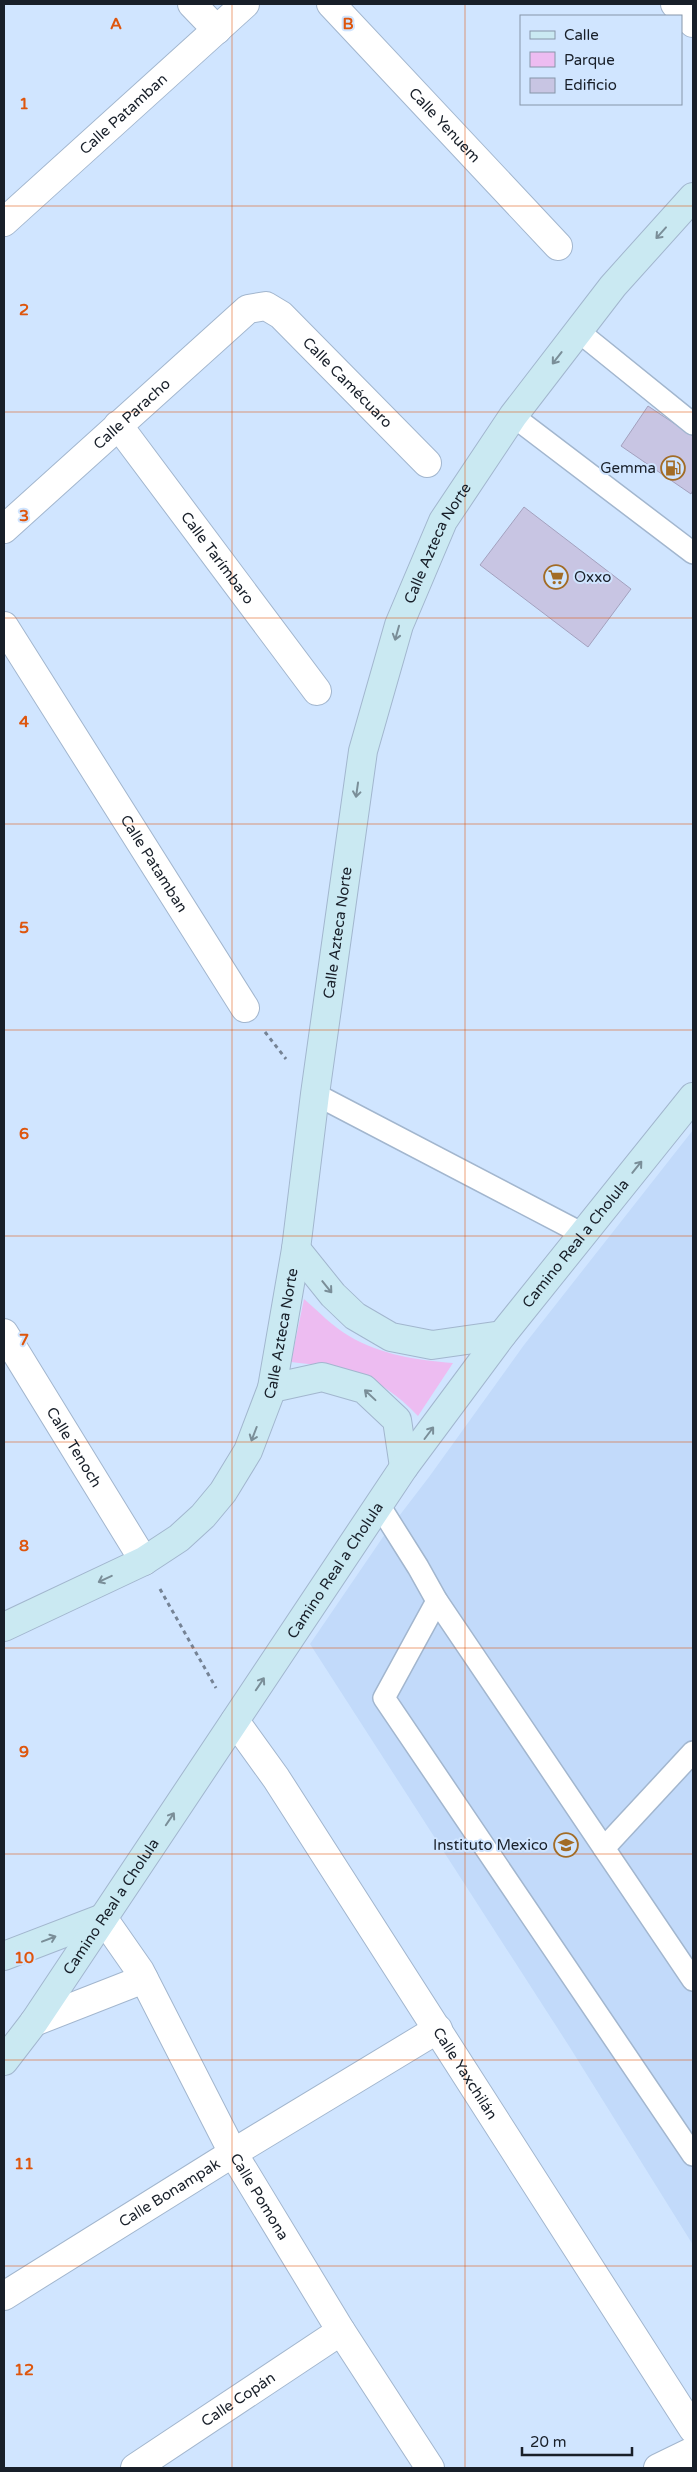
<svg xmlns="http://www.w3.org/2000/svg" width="697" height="2472" font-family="'Varela Round',sans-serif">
<rect width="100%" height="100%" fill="#d0e5ff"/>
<path fill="#c2dafa" d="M693 1130V2245L569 2046 310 1644 383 1537 429 1477 524 1345Z"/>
<path fill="#edbcf1" d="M304 1299C318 1311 333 1327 349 1336 381 1355 417 1360 453 1363L418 1416C378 1374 347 1368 291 1362Z"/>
<g fill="#c8c5e3" stroke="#a3a1be">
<path d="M648 406 693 436V490L691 494 621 446Z"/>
<path d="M524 507 631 589 588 647 480 565Z"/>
</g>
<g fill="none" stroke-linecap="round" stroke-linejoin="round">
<g stroke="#a2b6ce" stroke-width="24">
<g id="service">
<path d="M578 331 693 424"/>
<path d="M513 416 693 553"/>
<path d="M315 1094 583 1234"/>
<path d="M379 1505 418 1567 437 1601 693 1980"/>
<path d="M437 1601 384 1698 693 2155"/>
<path d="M604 1848 693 1752"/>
</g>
</g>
<g stroke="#a2b6ce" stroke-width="30">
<g id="minor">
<path d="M192 4 217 30"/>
<path id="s1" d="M331 4 558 246"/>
<path d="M675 4 693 23"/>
<path id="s2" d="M4 222 245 4"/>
<path id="s3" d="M118 425 317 691"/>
<path id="s4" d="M4 529 248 309 266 306 281 315 427 463"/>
<path id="s5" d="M4 626 245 1008"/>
<path id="s6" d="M4 1333 144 1561"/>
<path id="s7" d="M235 1721 276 1778 693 2429"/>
<path id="s8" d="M103 1918 140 1971 233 2153 341 2331 430 2468"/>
<path d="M34 2022 144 1979"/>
<path id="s9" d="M4 2296 233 2153 438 2029"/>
<path id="s10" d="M135 2468 341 2331"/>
<path d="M658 2468 693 2451"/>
</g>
</g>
<g stroke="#a2b6ce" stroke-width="30">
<g id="secondary">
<path d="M296 1249 333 1295 355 1316 391 1337 432 1345 502 1335"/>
<path d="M272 1388 322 1377 364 1389 397 1420 404 1467"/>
<path id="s11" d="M4 1627 144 1561 179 1538 203 1516 223 1492 248 1451 272 1388 296 1249 315 1094 363 751 399 625 443 521 513 416 613 286 693 197"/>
<path d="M4 1956 103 1918"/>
<path id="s12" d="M4 2061 34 2022 404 1467 502 1335 693 1097"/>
</g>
</g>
<g stroke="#758395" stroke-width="3" stroke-dasharray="4 4" stroke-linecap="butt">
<path d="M265 1032 286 1059"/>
<path d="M160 1589 216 1688"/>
</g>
<use href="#service" stroke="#fff" stroke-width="21"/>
<use href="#minor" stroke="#fff" stroke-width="28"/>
<use href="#secondary" stroke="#cae9f2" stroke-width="28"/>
</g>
<defs><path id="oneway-shaft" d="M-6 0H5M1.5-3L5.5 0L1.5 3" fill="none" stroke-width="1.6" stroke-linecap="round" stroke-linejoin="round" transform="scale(1.25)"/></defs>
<g stroke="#7a8e98">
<use href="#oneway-shaft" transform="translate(661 233) rotate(132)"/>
<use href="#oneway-shaft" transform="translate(557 358) rotate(128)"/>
<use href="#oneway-shaft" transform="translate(397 633) rotate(106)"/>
<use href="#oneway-shaft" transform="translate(357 790) rotate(98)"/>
<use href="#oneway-shaft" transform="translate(637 1167) rotate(-51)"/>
<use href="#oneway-shaft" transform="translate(327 1287) rotate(51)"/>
<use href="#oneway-shaft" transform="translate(370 1395) rotate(-137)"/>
<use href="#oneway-shaft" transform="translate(429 1433) rotate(-53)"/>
<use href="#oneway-shaft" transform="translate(254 1434) rotate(111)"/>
<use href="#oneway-shaft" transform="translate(105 1579) rotate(155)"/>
<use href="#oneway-shaft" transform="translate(260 1684) rotate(-56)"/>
<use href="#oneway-shaft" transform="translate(170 1819) rotate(-56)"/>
<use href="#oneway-shaft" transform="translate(49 1939) rotate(-21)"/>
</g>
<path fill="none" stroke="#de560d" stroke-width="1" stroke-opacity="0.55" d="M232 4V2468M465 4V2468M4 206H693M4 412H693M4 618H693M4 824H693M4 1030H693M4 1236H693M4 1442H693M4 1648H693M4 1854H693M4 2060H693M4 2266H693"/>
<defs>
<g id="fuel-ring" transform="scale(1.25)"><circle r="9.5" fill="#d0e5ff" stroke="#a26c26" stroke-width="1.5"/><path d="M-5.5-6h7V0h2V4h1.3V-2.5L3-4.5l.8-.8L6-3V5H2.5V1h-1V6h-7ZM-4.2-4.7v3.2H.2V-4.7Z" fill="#a26c26"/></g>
<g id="supermarket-ring" transform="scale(1.25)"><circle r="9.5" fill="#d0e5ff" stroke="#a26c26" stroke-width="1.5"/><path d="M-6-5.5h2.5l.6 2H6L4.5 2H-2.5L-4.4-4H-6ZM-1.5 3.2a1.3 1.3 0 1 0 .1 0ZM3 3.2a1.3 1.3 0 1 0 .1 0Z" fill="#a26c26"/></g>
<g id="school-ring" transform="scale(1.25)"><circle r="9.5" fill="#d0e5ff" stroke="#a26c26" stroke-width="1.5"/><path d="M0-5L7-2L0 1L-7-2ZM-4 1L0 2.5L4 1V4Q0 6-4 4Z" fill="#a26c26"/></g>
</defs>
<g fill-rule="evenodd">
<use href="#fuel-ring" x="673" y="468"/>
<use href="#supermarket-ring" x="556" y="577"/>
<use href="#school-ring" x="566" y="1845"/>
</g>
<g text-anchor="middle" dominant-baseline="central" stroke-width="4" stroke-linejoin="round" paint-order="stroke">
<g font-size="15" fill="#181f29" stroke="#d0e5ff">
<text stroke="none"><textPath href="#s2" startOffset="161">Calle Patamban</textPath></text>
<text stroke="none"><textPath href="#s1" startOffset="166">Calle Yenuem</textPath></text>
<text stroke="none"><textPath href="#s4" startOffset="459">Calle Camécuaro</textPath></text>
<text stroke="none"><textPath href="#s4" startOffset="172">Calle Paracho</textPath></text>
<text stroke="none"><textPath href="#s11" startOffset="1241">Calle Azteca Norte</textPath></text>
<text stroke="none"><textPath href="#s3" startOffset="166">Calle Tarímbaro</textPath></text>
<text stroke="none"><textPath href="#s5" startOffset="281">Calle Patamban</textPath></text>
<text stroke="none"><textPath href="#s11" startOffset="836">Calle Azteca Norte</textPath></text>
<text stroke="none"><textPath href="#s12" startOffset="998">Camino Real a Cholula</textPath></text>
<text stroke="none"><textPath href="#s11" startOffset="431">Calle Azteca Norte</textPath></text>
<text stroke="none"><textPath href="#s6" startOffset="134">Calle Tenoch</textPath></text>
<text stroke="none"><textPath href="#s12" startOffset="592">Camino Real a Cholula</textPath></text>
<text stroke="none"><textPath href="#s12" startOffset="188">Camino Real a Cholula</textPath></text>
<text stroke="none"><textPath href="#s7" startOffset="421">Calle Yaxchilán</textPath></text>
<text stroke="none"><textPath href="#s9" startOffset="195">Calle Bonampak</textPath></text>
<text stroke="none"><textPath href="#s8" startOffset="320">Calle Pomona</textPath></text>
<text stroke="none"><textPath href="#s10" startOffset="124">Calle Copán</textPath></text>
</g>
<g font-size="15" fill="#181f29" stroke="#d0e5ff" text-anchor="end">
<text x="656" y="468">Gemma</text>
<text x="574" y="577" text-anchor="start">Oxxo</text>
<text x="548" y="1845">Instituto Mexico</text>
</g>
</g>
<g font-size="16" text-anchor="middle" font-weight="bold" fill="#de560d" stroke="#d0e5ff" stroke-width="4" stroke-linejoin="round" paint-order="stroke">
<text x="116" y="29">A</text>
<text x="348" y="29">B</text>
<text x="24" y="109">1</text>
<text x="24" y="315">2</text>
<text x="24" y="521">3</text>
<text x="24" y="727">4</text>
<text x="24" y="933">5</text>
<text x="24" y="1139">6</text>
<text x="24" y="1345">7</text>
<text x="24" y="1551">8</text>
<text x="24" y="1757">9</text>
<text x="24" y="1963">10</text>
<text x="24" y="2169">11</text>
<text x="24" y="2375">12</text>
</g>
<rect width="697" height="2472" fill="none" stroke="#181f29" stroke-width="10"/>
<rect x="520" y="15" width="162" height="90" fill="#d0e5ff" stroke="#8696a9"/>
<rect x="530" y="31" width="25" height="8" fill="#cae9f2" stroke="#8696a9"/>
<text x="564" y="40" font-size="15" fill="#181f29">Calle</text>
<rect x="530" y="52" width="25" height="15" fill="#edbcf1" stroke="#8696a9"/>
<text x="564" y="65" font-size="15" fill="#181f29">Parque</text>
<rect x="530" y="78" width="25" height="15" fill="#c8c5e3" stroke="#8696a9"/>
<text x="564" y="90" font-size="15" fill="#181f29">Edificio</text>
<path d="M522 2447v8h110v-8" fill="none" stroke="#181f29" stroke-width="2.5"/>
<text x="530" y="2447" font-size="15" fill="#181f29" stroke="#d0e5ff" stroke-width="4" paint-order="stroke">20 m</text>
</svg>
